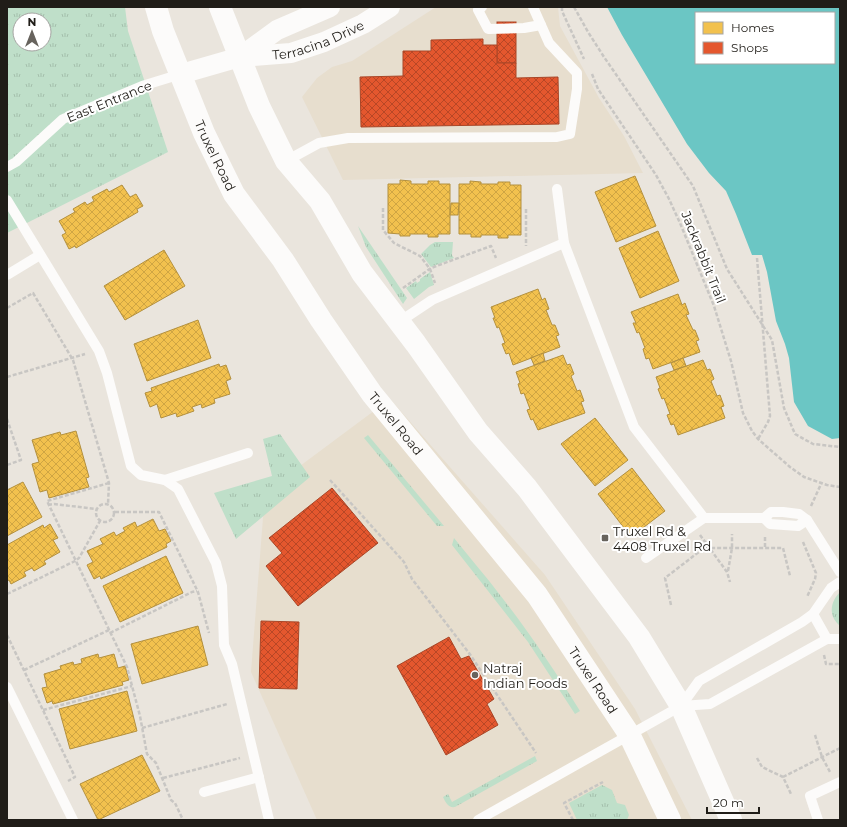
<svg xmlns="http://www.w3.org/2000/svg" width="847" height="827" font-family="Montserrat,sans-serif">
<defs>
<pattern id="grass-tufts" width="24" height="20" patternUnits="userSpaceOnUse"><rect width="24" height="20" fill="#bfdfc9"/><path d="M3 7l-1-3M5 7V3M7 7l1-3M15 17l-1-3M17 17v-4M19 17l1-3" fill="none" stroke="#a4bfac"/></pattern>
<pattern id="homes-cross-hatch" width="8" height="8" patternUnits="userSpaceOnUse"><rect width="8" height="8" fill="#f2c14e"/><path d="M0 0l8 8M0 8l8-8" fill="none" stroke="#cfa543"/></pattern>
<pattern id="shops-cross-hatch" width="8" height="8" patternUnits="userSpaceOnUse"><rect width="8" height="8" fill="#e4572e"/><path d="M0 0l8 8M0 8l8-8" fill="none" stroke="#b84726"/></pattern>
</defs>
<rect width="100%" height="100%" fill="#eae5dd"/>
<g fill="#e7dece">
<path d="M436 7H558L560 26 599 98 624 136 643 173 343 180 302 97 317 78 332 67 352 61Z"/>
<path d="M390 399 545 575 635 709 692 820H317L251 672 265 492Z"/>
</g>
<g fill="url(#grass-tufts)" fill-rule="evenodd">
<path d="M7 7H125L128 31 168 152 7 233ZM20 20H44V44H20Z"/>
<path d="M358 226 407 298 403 304 366 247Z"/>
<path d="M435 242H453L452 255 454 258 431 267 421 254 430 245Z"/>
<path d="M430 272 434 285 429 287 414 299 406 288 416 281 417 283 420 281V279Z"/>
<path d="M280 434 310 477 236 539 214 493 272 476 263 439Z"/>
<path d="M368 435 444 526H437L364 438Z"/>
<path d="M454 538C469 557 485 575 500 595 529 632 555 671 580 711L575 714 528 642 452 545Z"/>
<path d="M840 592V626C828 616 830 602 840 592Z"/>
<path d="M535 756 537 761 455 807C448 808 446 803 443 797L448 794 452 802Z"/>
<path d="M602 785 612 790 617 803 625 805 629 815 627 820H577L569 803Z"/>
</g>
<path fill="#6bc6c4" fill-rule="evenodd" d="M607 7H840V438L832 439 808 426 794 402 789 358 785 344 776 321 767 272 762 255H752L736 214 726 191 709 173 687 144 622 35ZM696 13H834V63H696Z"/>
<g fill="url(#homes-cross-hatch)" stroke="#b3903e">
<path d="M635 176 656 226 616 242 595 192Z"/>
<path d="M400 180 411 181V184H428V181H439V184H450V234H438V237H428V234H410V236H400V234L388 233V184H400Z"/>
<path d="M470 181 481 182V184H498V182H510V185H521V235H508V238H498V235H481V237H471V234H459V184H470Z"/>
<path d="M122 185 130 197 136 194 143 206 137 209 138 212 76 248 75 246 69 249 62 235 66 233 59 221 75 212 73 209 85 202 87 205 94 201 92 197 107 189 109 192Z"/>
<path d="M451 203H459L458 215H450Z"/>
<path d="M658 231 679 281 640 298 619 248Z"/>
<path d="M164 250 185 286 125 320 104 286Z"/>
<path d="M538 289 542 300 545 298 549 309 546 310 552 325H555L559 335 556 336 560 347 513 365 509 353 506 354 502 344 505 343 499 327 497 328 493 318H495L491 307Z"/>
<path d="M678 294 682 305 685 303 689 314 686 315 693 330H695L699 340 696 341 700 352 653 369 649 358 646 359 643 349 645 348 639 332 637 333 633 323H636L631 312Z"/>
<path d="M198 320 211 358 147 381 134 344Z"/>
<path d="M543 353 545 361 534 365 531 358Z"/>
<path d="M563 355 567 365 570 364 574 374 571 376 577 391 580 390 584 401 581 402 585 413 538 430 533 419 531 420 527 410 530 409 524 393 521 394 518 384 520 383 516 372Z"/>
<path d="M683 358 686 366 674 370 671 363Z"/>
<path d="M703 360 707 370 710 369 714 379 711 381 717 396 720 395 724 406 721 407 725 418 678 435 674 424 671 425 667 415 670 414 664 398 662 399 658 389 660 388 656 377Z"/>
<path d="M219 364 220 367 226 365 231 379 226 381 230 394 214 399 215 403 202 408 201 404 192 407 194 411 177 417 176 413 161 418 157 404 150 407 145 393 152 391 151 388Z"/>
<path d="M595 418 628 460 595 486 561 444Z"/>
<path d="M76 431 89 477 86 478 89 487 49 498 47 490 40 492 32 464 39 462 32 440 60 432 61 435Z"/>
<path d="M632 468 665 511 631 537 598 494Z"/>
<path d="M23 482 42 517 7 536V490Z"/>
<path d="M153 519 159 531 165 529 171 541 166 544 167 547 101 579 100 576 94 579 87 565 93 562 87 551 103 544 100 539 114 532 116 536 125 531 123 528 135 522 137 527Z"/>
<path d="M50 524 58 538 53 540 60 552 44 561 46 564 34 571 32 568 24 572 26 576 11 584 9 580 7 581V545L43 525 44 528Z"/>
<path d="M166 556 183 593 120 622 103 586Z"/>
<path d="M198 626 208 665 142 684 131 644Z"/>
<path d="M98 654 99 658 114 654 118 668 125 666 129 680 122 682 123 685 53 704 52 701 47 703 42 688 47 687 44 674 61 669 60 666 73 662 74 665 82 663 81 659Z"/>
<path d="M127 691 137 731 70 749 59 709Z"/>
<path d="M142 755 160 791 98 820 80 784Z"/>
</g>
<g fill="url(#shops-cross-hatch)" stroke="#a94627">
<rect x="497" y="22" width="19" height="41"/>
<path d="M483 39V45H497V63H516V78L558 77 559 124 361 127 360 77 403 76V51H431V40Z"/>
<path d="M332 488 378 543 298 606 266 566 282 553 269 538Z"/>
<path d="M261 621 299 622 297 689 259 688Z"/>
<path d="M449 637 461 659 469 656 494 699 487 704 498 725 446 755 397 666Z"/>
</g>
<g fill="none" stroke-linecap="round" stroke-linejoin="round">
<g stroke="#c8c6c3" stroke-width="2.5" stroke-dasharray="4 2" stroke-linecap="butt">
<path d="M562 7V11L584 59"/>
<path d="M574 7 588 32 604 57 693 186 727 269 772 340 784 408 795 434 813 444 840 447"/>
<path d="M592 74 598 89 656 175 669 199 680 223 714 306 731 361 743 413 752 431 758 439 790 467 804 477 827 485 840 487"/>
<path d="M383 208V230L394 243 420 256 430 269 435 283"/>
<path d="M526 209V246"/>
<path d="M757 258 770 416 768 422 758 439"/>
<path d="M403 288 431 268 491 246 496 258"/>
<path d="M7 308 33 293 73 360 109 483 108 504"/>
<path d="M7 377 85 354"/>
<path d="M7 419 21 460 7 465"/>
<path d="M330 480 404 562 412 579 469 653 536 753"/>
<path d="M109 483 47 501 127 667 140 716 147 754 156 763 171 800 175 803 183 820"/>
<circle cx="105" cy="513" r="9"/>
<path d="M48 505 54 504 96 509"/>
<path d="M811 506 821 484"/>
<path d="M115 512H159L198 592 209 633"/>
<path d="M700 535 727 572 730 582"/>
<path d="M803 542 816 573 815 579 807 597"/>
<path d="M765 547V537H767"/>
<path d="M728 571 732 548V534"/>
<path d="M7 594 75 561 79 558 100 521"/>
<path d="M671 605 665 578 704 548H783L790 576"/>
<path d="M110 633 192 592 197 591"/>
<path d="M7 635 75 777 68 781"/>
<path d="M824 655 826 664H840"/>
<path d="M24 670 109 630"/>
<path d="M43 710 132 686"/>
<path d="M142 728 227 704"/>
<path d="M815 735 822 757 830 772"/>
<path d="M757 758 762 767 783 777 791 794"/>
<path d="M783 777 840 748"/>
<path d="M163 778 240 758"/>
<path d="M573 820 564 803 603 782"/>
</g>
<g stroke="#fcfbfa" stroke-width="10">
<path d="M482 7 478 10 488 29 524 28 541 25"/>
<path d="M286 161 319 143 348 138 557 137 570 134 577 89V73L549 43 533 7"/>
<path d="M7 167 16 162 63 119 142 86 181 74"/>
<path d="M557 189 564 243 634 427 704 518H764L771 512H783L799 514 807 520 840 572"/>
<path d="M7 200 99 351 107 373 131 466 141 475 165 480 178 489 216 563 222 586 224 645 232 664 269 820"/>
<path d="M7 275 40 255"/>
<path d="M399 322 432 300 564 243"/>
<path d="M165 480 248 453"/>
<path d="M764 518 770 524 798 526 807 520"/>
<path d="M646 558 704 518"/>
<path d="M813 614 827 639"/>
<path d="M7 687 73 820"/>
<path d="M681 706 699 681 802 622 813 614 831 588 840 582"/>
<path d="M204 792 259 777"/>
<path d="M478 820 681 706 710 704 827 639H840"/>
<path d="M818 820 810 796 840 782"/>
</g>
<g stroke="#fcfbfa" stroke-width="20">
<path d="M240 57 277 30 330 7"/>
<path id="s1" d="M181 74 240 57 291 53 324 42 363 24 390 7"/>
</g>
<g stroke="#fcfbfa" stroke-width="22">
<path id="s2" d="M156 7 163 31 204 133 234 194 283 260 321 320 372 394 537 595 629 734 670 820"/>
<path d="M220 7 259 106 286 161 320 201 362 273 416 344 478 432 527 488 639 637 681 706 731 820"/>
</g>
</g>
<g fill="#67635d" stroke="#fff" stroke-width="1.5">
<rect x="601" y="534" width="8" height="8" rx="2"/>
<circle cx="475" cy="675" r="4"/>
</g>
<g text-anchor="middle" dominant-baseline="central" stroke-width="4" stroke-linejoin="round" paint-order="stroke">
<g font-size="13" fill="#201d18" stroke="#fff">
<text stroke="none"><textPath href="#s1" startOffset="142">Terracina Drive</textPath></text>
<text transform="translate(109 101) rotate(-22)">East Entrance</text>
<text stroke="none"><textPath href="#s2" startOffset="160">Truxel Road</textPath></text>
<text transform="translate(704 257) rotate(68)">Jackrabbit Trail</text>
<text stroke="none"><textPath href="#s2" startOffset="484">Truxel Road</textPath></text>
<text stroke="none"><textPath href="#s2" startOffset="808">Truxel Road</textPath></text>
</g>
<g font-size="13" fill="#201d18" stroke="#fff" text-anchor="start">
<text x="613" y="531">Truxel Rd &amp;<tspan x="613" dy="15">4408 Truxel Rd</tspan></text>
<text x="483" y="668">Natraj<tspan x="483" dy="15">Indian Foods</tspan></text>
</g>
</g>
<rect width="847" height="827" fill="none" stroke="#201d18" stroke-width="16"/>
<rect x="695" y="12" width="140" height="52" fill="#ffffff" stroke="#a6a5a3"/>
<rect x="703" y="22" width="20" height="12" fill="#f2c14e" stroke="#a6a5a3"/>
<text x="731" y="32" font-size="12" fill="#201d18">Homes</text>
<rect x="703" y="42" width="20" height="12" fill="#e4572e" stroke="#a6a5a3"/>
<text x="731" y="52" font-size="12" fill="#201d18">Shops</text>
<g transform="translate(32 32)"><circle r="19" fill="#ffffff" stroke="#a6a5a3"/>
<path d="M0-3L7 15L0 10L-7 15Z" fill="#67635d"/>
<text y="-6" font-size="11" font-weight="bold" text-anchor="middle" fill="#201d18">N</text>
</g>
<path d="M707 807v6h52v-6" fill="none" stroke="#201d18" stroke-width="2"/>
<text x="713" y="807" font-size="12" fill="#201d18" stroke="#ffffff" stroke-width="3" paint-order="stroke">20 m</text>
</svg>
